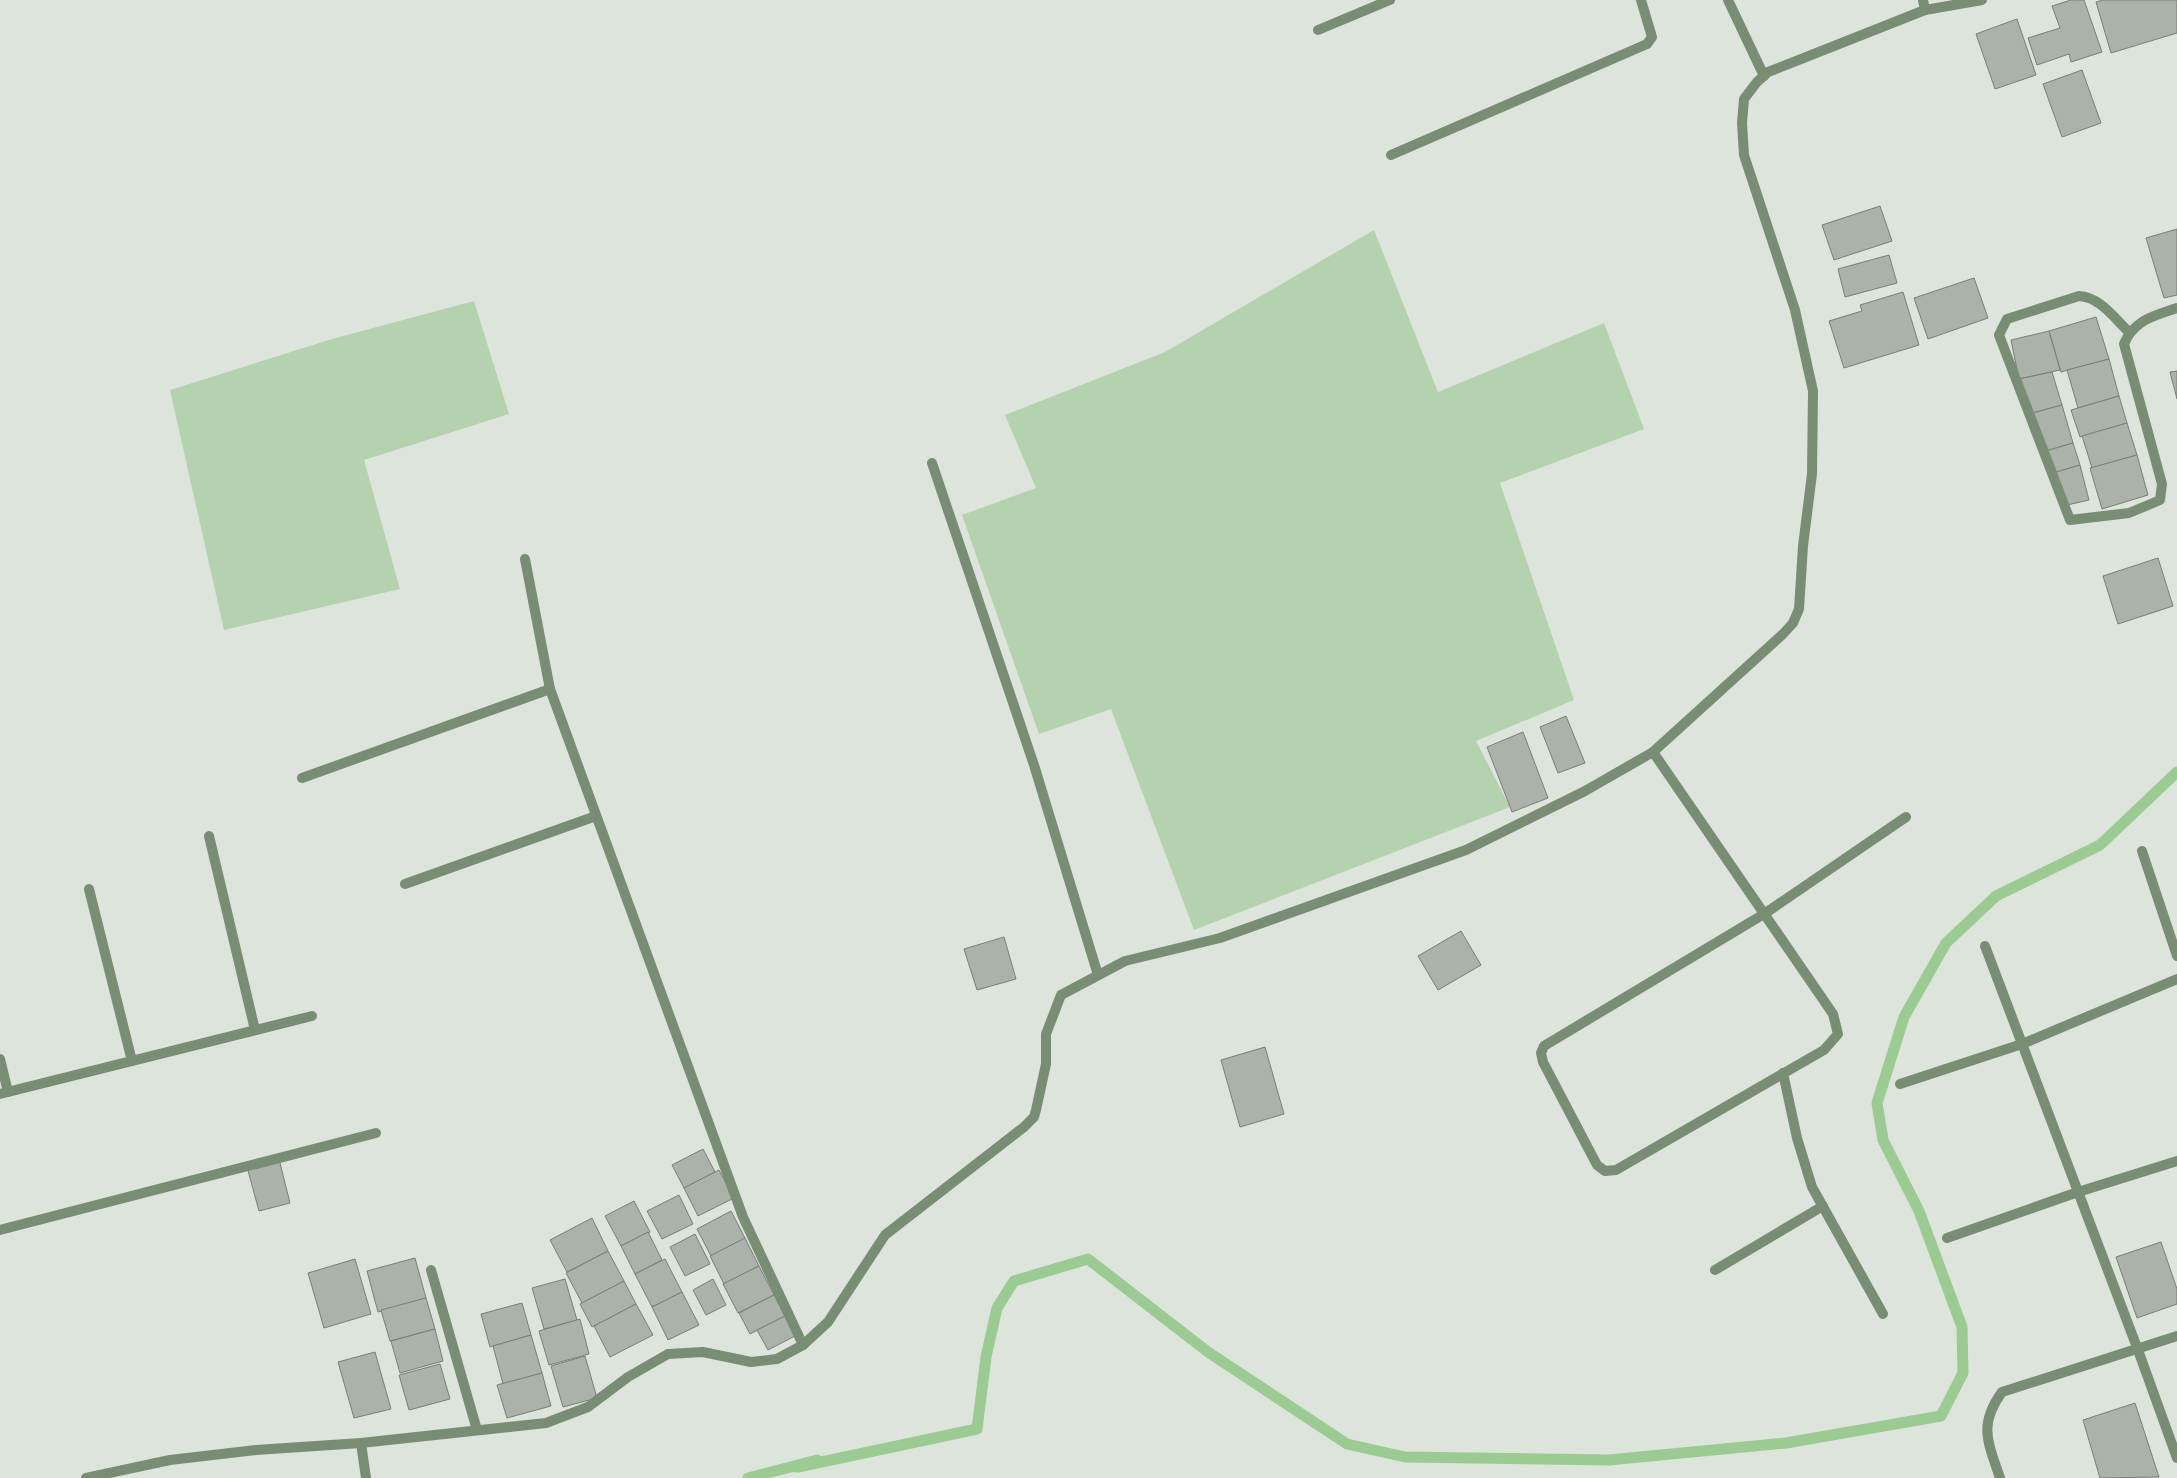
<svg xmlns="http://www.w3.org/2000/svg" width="2177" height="1478" font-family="Georgia,serif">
<rect width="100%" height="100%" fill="#dde4db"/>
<g fill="#b5d2af">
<path d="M1374 230 1438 392 1604 323 1644 429 1500 483 1574 700 1476 741 1510 807 1194 930 1111 709 1039 734 962 515 1036 488 1005 415 1165 352Z"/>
<path d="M474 301 509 414 364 460 400 589 224 630 170 390 332 339Z"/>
</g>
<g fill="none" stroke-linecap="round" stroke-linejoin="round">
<path stroke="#9bcb92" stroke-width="11" d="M748 1478 817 1460 798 1467 977 1429 986 1357 997 1308 1014 1281 1088 1259 1208 1352 1347 1444 1405 1457 1609 1460 1786 1443 1941 1416 1963 1373 1962 1327 1919 1211 1883 1140 1877 1103 1904 1017 1946 943 1996 896 2100 845 2177 772"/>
</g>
<g fill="#abb2a9" stroke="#797f77">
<path d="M2071 0H2084L2102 52 2071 62 2069 54 2037 65 2028 38 2060 28 2052 6Z"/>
<path d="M2103 0H2177V33L2111 53 2096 2Z"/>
<path d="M2017 19 2036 75 1995 89 1976 34Z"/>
<path d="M2082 70 2101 123 2062 137 2043 84Z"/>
<path d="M1880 206 1892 241 1834 260 1822 225Z"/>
<path d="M2177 229V295L2164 298 2146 238Z"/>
<path d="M1889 255 1897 283 1845 297 1838 269Z"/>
<path d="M1974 278 1988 318 1928 339 1914 298Z"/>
<path d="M1903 292 1919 345 1844 368 1829 321 1862 311 1860 305Z"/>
<path d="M2096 317 2109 359 2061 372 2049 331Z"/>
<path d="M2049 331 2060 370 2019 379 2011 340Z"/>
<path d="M2109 359 2119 396 2078 408 2067 370Z"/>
<path d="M2177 371V399L2170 372Z"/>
<path d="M2052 372 2062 405 2029 414 2019 379Z"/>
<path d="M2119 396 2127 423 2080 437 2071 410Z"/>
<path d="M2062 405 2073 443 2046 451 2029 414Z"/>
<path d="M2127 423 2137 455 2092 468 2082 436Z"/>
<path d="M2073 443 2080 465 2053 473 2046 451Z"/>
<path d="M2137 455 2148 495 2102 509 2090 468Z"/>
<path d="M2080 465 2089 500 2067 505 2053 473Z"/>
<path d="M2158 558 2173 606 2118 624 2103 576Z"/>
<path d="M1566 716 1585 763 1558 773 1540 727Z"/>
<path d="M1523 732 1548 798 1512 812 1487 747Z"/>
<path d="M1461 931 1481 965 1438 990 1418 956Z"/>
<path d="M1004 937 1016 979 977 990 964 949Z"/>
<path d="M1265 1047 1284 1114 1240 1127 1221 1060Z"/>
<path d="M703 1149 715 1172 684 1188 672 1165Z"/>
<path d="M279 1159 290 1203 259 1211 247 1167Z"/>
<path d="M719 1170 734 1198 698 1216 684 1188Z"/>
<path d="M679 1195 693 1224 662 1239 647 1211Z"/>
<path d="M634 1201 650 1232 621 1246 605 1216Z"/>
<path d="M731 1211 745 1238 711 1256 697 1229Z"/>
<path d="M592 1218 608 1251 567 1272 550 1240Z"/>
<path d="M648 1232 662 1260 635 1274 621 1246Z"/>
<path d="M695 1234 710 1264 685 1276 670 1247Z"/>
<path d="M745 1238 759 1266 724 1284 710 1256Z"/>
<path d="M2161 1242 2177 1289V1304L2137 1318 2116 1257Z"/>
<path d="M608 1251 624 1281 582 1303 566 1273Z"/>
<path d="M415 1258 426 1298 378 1312 367 1271Z"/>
<path d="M355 1259 371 1314 324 1328 308 1273Z"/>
<path d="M665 1259 682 1292 652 1307 635 1274Z"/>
<path d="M759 1266 774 1295 738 1313 723 1284Z"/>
<path d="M565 1279 577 1320 544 1329 532 1288Z"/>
<path d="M713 1279 726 1305 706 1315 693 1290Z"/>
<path d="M624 1281 636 1304 592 1327 580 1304Z"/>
<path d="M682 1292 699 1325 668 1340 652 1307Z"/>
<path d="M774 1295 785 1316 750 1334 739 1313Z"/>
<path d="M426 1298 435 1329 390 1341 381 1310Z"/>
<path d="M522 1303 531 1335 490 1347 481 1314Z"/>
<path d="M636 1304 653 1335 610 1357 594 1326Z"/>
<path d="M785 1316 795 1336 768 1350 757 1330Z"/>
<path d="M580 1319 589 1354 549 1365 539 1331Z"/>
<path d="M435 1329 443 1361 400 1373 391 1341Z"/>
<path d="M531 1335 542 1373 503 1384 493 1346Z"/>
<path d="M375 1352 391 1409 354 1418 338 1362Z"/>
<path d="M585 1356 597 1398 563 1407 551 1366Z"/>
<path d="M440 1364 450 1399 409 1410 399 1375Z"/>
<path d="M542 1373 551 1406 507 1418 497 1385Z"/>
<path d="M2135 1403 2159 1477 2100 1478 2083 1420Z"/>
</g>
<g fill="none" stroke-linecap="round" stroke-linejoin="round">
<g stroke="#798d75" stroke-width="10">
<path d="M1728 0 1764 76"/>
<path d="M1923 0 1925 10"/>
<path d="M1318 30 1390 0"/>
<path d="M1391 155 1647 44 1652 37 1641 0"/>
<path d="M2129 332C2114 318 2100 297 2079 296L2007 319 1999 335 2070 520 2129 513 2160 500 2162 484 2124 344C2134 320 2154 316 2177 308"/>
<path d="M932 463 1034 765 1098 975"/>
<path d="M525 559 550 689 743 1217 803 1345"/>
<path d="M1653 752 1833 1014 1838 1034 1824 1050 1616 1170 1605 1171 1597 1165 1543 1062 1541 1053 1544 1046 1764 914 1906 817"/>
<path d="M302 778 550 689"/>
<path d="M209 836 255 1030"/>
<path d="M2142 851 2177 956"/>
<path d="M405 884 596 816"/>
<path d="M89 889 132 1061"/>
<path d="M1985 946 2138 1350 2177 1458"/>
<path d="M0 1059 8 1092"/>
<path d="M1783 1073 1797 1138 1812 1187 1883 1314"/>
<path d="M1900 1084 2022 1044 2177 979"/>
<path d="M0 1094 312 1016"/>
<path d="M0 1230 376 1133"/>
<path d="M1947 1238 2078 1192 2177 1161"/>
<path d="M431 1270 477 1430"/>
<path d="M1715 1270 1823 1206"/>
<path d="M361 1443 366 1478"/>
<path d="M86 1478 170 1460 256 1450 361 1443 546 1423 588 1407 628 1377 668 1354 703 1352 751 1362 777 1359 803 1345 828 1322 885 1235 1024 1127 1034 1117 1036 1110 1046 1064V1034L1061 995 1125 961 1220 938 1466 850 1585 791 1653 752 1783 634 1793 623 1799 609 1803 546 1812 474 1813 391 1795 310 1744 155 1742 123 1744 99 1757 82 1768 72 1925 10 1982 0"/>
<path d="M2000 1478C1988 1442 1978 1425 2002 1392L2177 1336"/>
</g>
</g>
</svg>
